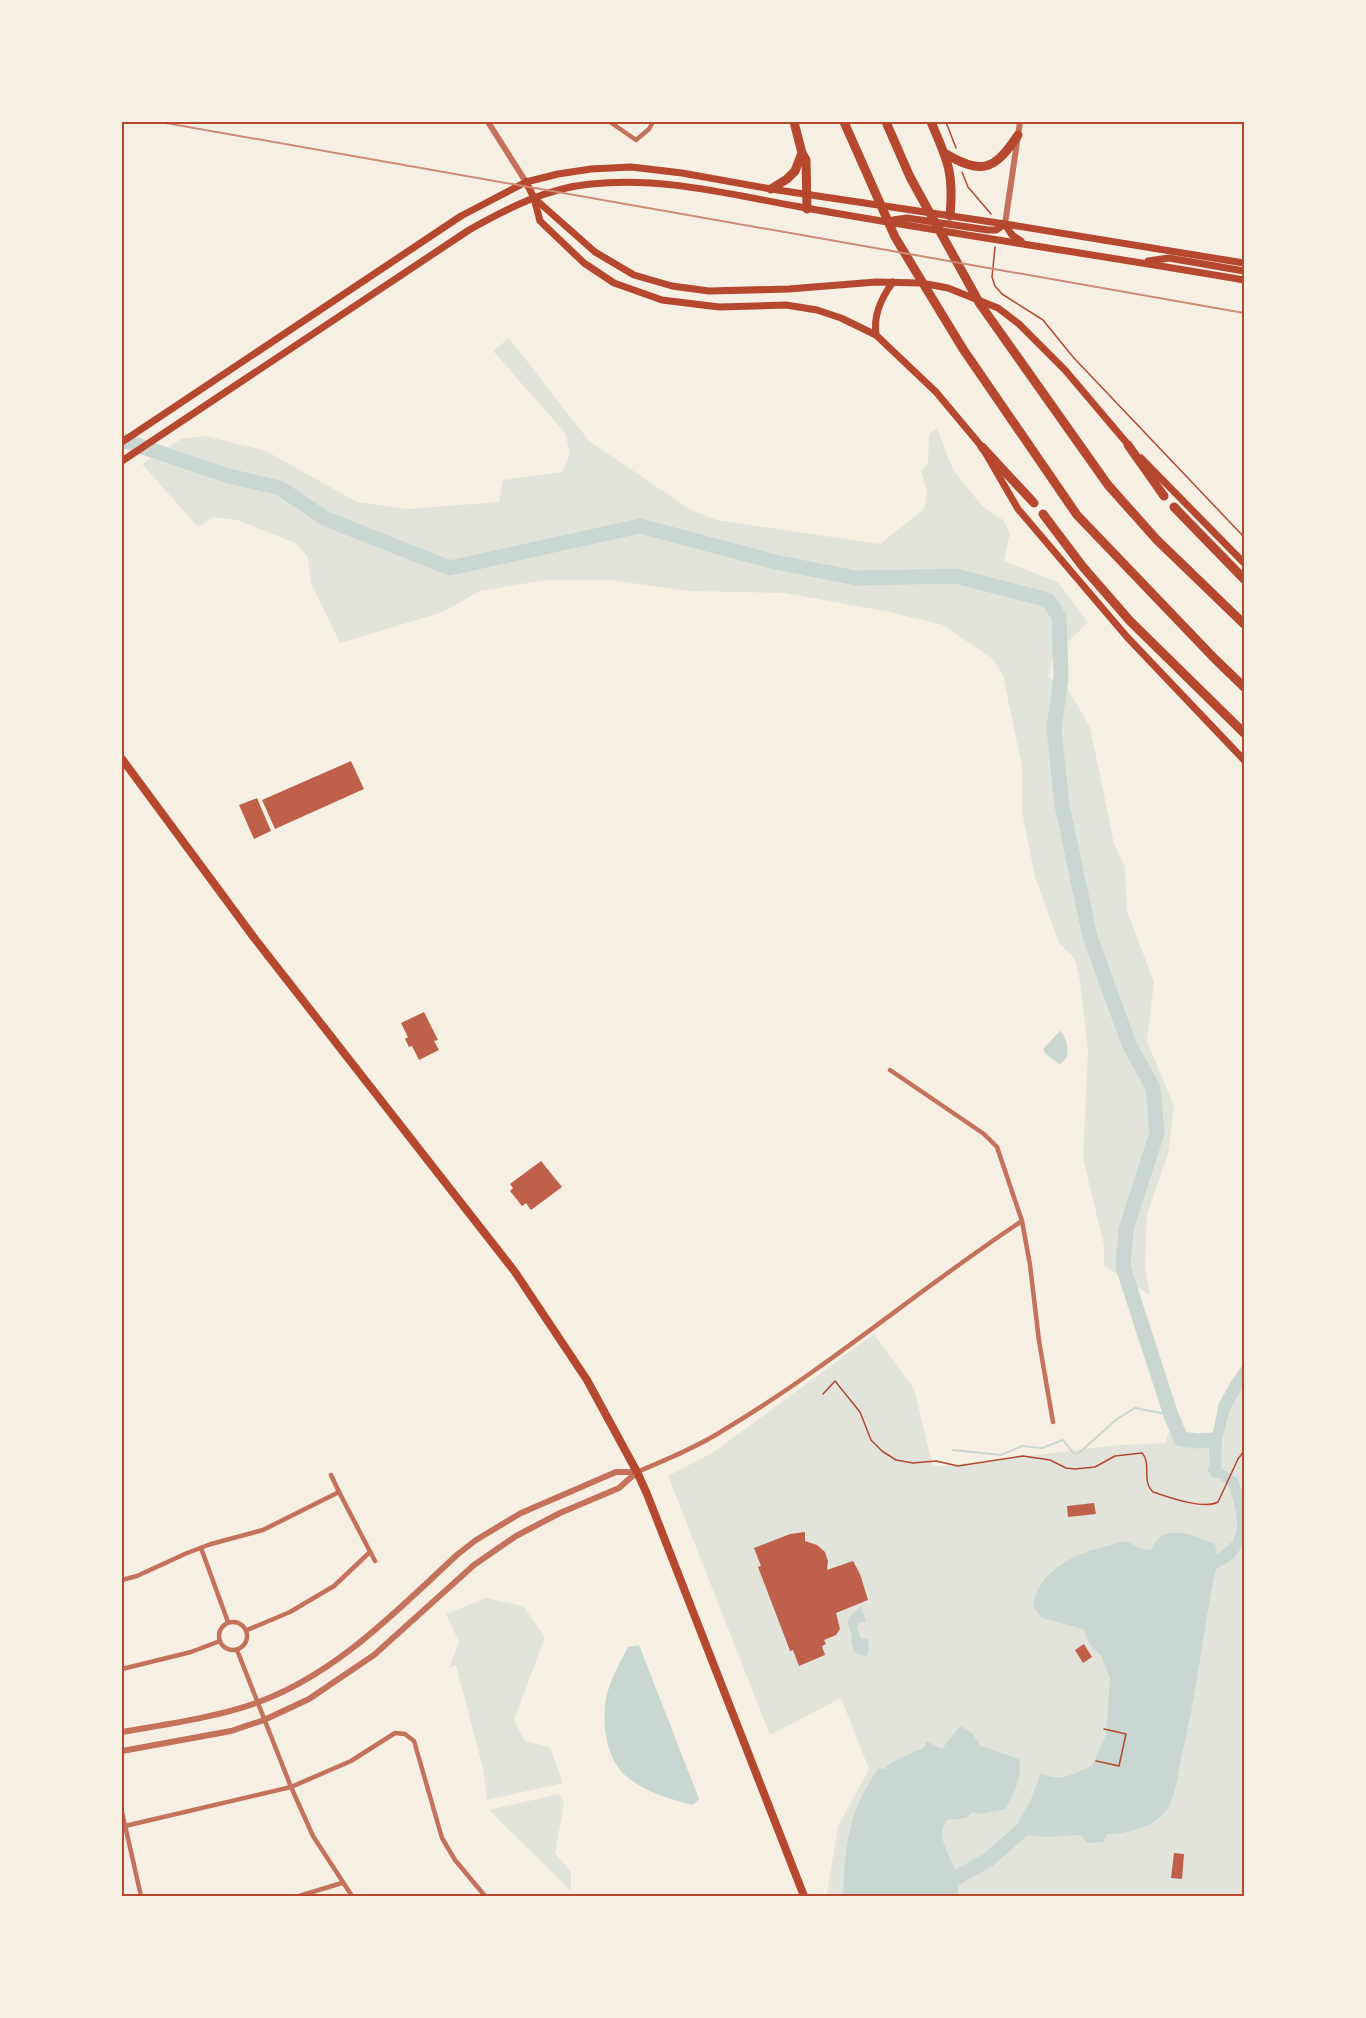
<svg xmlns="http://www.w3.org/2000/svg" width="1366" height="2018" font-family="'Fira Sans',sans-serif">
<rect width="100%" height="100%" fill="#f6efe4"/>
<g fill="#e2e4dc">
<path d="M509 338 589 441 691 510 717 520 880 544 924 509 927 491 921 470 928 463 929 434 937 428 953 470 982 506 1003 520 1010 533 1004 561 1058 582 1088 622 1054 656 1048 677 1067 688 1090 727 1114 843 1125 867 1127 911 1154 982 1147 1041 1174 1106 1168 1154 1147 1214 1145 1267 1150 1295 1104 1266V1245L1083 1158 1088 1051 1080 982 1075 959 1059 943 1035 877 1022 811V767L1003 675 993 659 943 625 890 612 784 593 689 591 610 580H546L480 591 443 612 340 643 311 583 308 557 295 543 237 520 213 517 198 527 142 464 181 439 205 436 266 451 357 502 408 509 499 502 503 480 562 472 570 454 565 433 493 351Z"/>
<path d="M874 1334 914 1389 933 1467 1119 1445 1165 1443 1168 1433 1213 1435 1225 1429 1230 1410 1244 1385V1896H828L827 1893 838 1826 869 1769 841 1698 770 1735 668 1476 714 1452Z"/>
<path d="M486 1598 523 1606 545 1637 514 1720 525 1741 550 1747 563 1783 487 1800 483 1769 456 1665 449 1668 459 1642 446 1614Z"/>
<path d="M559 1794 564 1804 555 1853 571 1872V1891L489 1810Z"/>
</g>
<g fill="#c9d6d2">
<path d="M1060 1031 1062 1032C1068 1044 1072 1058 1059 1064L1046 1054 1043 1049Z"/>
<path d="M1244 1363V1385L1230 1410 1222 1439 1221 1468 1237 1478 1244 1496V1544L1233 1559 1216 1569C1202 1632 1197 1696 1181 1759 1178 1773 1176 1791 1170 1804 1160 1826 1129 1834 1107 1834L1103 1842 1087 1843 1080 1835 1046 1837 1024 1835 1014 1841 1012 1831 1017 1830 1018 1822 1030 1802 1041 1773C1060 1783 1073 1774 1092 1766L1106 1735 1110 1678 1101 1656 1090 1645 1083 1629 1042 1618 1033 1606C1038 1570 1076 1553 1108 1546 1113 1544 1121 1541 1126 1542 1138 1544 1138 1552 1152 1549 1162 1521 1195 1536 1215 1544L1217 1555 1233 1541 1237 1529V1516L1230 1488 1219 1478H1213L1207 1470 1210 1464 1209 1451 1219 1403 1232 1380Z"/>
<path d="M861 1606 866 1621 859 1623 857 1628 861 1638 867 1639 869 1642 868 1653 865 1656 856 1654C849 1644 854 1631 847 1625L849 1617Z"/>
<path d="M639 1645 699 1799 693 1805C670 1799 644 1792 626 1776 605 1758 601 1719 607 1694 612 1677 620 1662 628 1647Z"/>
<path d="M960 1726 972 1733 981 1746 1019 1759C1021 1781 1016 1790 1005 1809L981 1814 972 1812 966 1818 947 1820C934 1837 951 1855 956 1873 958 1880 958 1888 958 1896H843C844 1872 845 1847 852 1823 856 1804 868 1785 878 1768L884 1769 892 1762 925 1747 926 1741 942 1749Z"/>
</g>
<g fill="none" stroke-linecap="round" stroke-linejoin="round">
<path stroke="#c9d6d2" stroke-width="2" d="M953 1450 1001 1455 1022 1446 1042 1448 1063 1440 1074 1454 1079 1453 1117 1419 1135 1408 1171 1415"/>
<g stroke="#c9d6d2" stroke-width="15">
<path d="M122 440 229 476 280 488 326 519 450 568 640 526 775 562 856 578 956 576 1048 600 1059 617 1061 677 1054 729 1062 805 1090 937 1129 1044 1153 1088 1157 1133 1126 1229 1123 1267 1171 1415 1181 1439 1198 1441 1213 1440"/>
<path d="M923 1896 988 1860 1027 1826"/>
</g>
</g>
<g fill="#bf614a">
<path d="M351 761 364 789 275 829 262 800Z"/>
<path d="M257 798 271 831 254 839 239 805Z"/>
<path d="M424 1012 438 1040 434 1041 439 1050 419 1060 412 1046 409 1047 405 1039 408 1037 401 1023Z"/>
<path d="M541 1161 562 1187 531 1210 526 1203 522 1206 510 1191 513 1188 510 1184Z"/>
<path d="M1094 1503 1096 1514 1068 1517 1067 1506Z"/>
<path d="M805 1532V1541L817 1545 825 1552 828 1561 827 1570 853 1561 860 1574 868 1600 836 1613 840 1629 836 1635 824 1640 826 1644 822 1646 825 1655 799 1666 793 1650 790 1651 789 1648 758 1567 761 1566 754 1548 790 1534Z"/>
<path d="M1084 1644 1092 1657 1083 1663 1075 1650Z"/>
<path d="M1174 1853 1184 1854 1182 1879 1171 1878Z"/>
</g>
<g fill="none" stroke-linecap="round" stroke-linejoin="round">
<g stroke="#b5482f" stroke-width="1.5">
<path d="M946 122 956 148"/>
<path d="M962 172 968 187 991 214"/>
<path d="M995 247 992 277 995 286 1002 294 1043 320 1073 357 1244 537"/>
<path d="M823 1394 835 1381 860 1412 871 1440 882 1451 896 1460 913 1463 936 1461 958 1466 1023 1456 1050 1460 1066 1468 1075 1469 1095 1467 1115 1456 1142 1453C1152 1463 1141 1481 1153 1492 1169 1497 1203 1510 1218 1502L1238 1459 1244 1451"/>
<path d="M1096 1761 1119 1766 1126 1734 1104 1729"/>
</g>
<g stroke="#c5725c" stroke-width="4.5">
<path d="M610 122 636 140 649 129 653 122"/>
<path d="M890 1070 984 1134 997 1147 1022 1221 1030 1265 1039 1341 1053 1422"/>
<path d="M637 1472C668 1459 699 1446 727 1428 830 1366 922 1287 1022 1221"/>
<path d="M339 1492 375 1561"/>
<path d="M201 1548 228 1622"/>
<path d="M122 1580 137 1576 187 1553 211 1544 263 1530 339 1492 331 1475"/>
<circle cx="233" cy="1636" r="14"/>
<path d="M247 1630 290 1612 334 1586 370 1552"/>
<path d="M237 1650 291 1787 313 1836 352 1896"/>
<path d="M122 1669 191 1652 220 1641"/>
<path d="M122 1812 141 1896"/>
<path d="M125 1826 291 1787 351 1761 395 1733 405 1734 414 1741 442 1838 455 1860 485 1896"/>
<path d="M299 1896 342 1883"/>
</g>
<g stroke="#c5725c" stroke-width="6">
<path d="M488 122 526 182"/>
<path d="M1005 224 1020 122"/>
<path d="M122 1732C167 1724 213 1718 256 1703 337 1674 397 1610 458 1554L476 1540 521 1513 616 1472H637"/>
<path d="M122 1751 231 1731 264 1720 309 1699 374 1655 474 1565 516 1536 560 1513 619 1488 637 1472"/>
</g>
<g stroke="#b5482f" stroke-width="7">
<path d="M526 182 534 198 540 221 584 263 614 283 662 300 719 307 786 305 817 310 841 318 876 335 936 392 982 447 1018 509 1127 637 1244 760"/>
<path d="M534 198 595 252 634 275 672 286 709 291 789 289 876 282 921 283 948 288 998 308 1019 324 1065 370 1131 448"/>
<path d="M893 220 907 218 988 230H996L1005 224"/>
<path d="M1005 224 1012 235 1021 241"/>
<path d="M1148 261 1169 258 1244 271"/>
<path d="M876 335C873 315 881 298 893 282"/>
<path d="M122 442 461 216 526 182 558 174 591 169 631 167 682 173 771 189 1005 224 1244 263"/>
<path d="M1141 458 1244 563"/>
<path d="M122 461 469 230C508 208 547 188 591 184 664 176 736 196 806 208 952 234 1099 255 1244 280"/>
</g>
<path stroke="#b5482f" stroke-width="8" d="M122 759 255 939 515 1272 587 1380 637 1472 647 1494 804 1896"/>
<g stroke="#b5482f" stroke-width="9">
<path d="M794 122 802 153 806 160 807 209"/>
<path d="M844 122 895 237 918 275 963 349 1077 515 1215 659 1244 687"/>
<path d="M886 122 910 177 980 304 1108 485 1157 540 1244 624"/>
<path d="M931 122C948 161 954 173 950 216"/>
<path d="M944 153C982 175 994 171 1018 135"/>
<path d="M771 189 787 179 795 171 802 153"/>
<path d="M1128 445 1164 496"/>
<path d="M982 447 1034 503"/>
<path d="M1174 507 1244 579"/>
<path d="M1043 514 1083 567 1130 621 1244 733"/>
</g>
<path stroke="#cf8b77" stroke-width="2" d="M160 122 1244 313"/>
</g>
<rect width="1366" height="2018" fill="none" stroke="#f6efe4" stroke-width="246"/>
<rect x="123" y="123" width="1120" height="1772" fill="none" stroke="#b5482f" stroke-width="2"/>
</svg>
